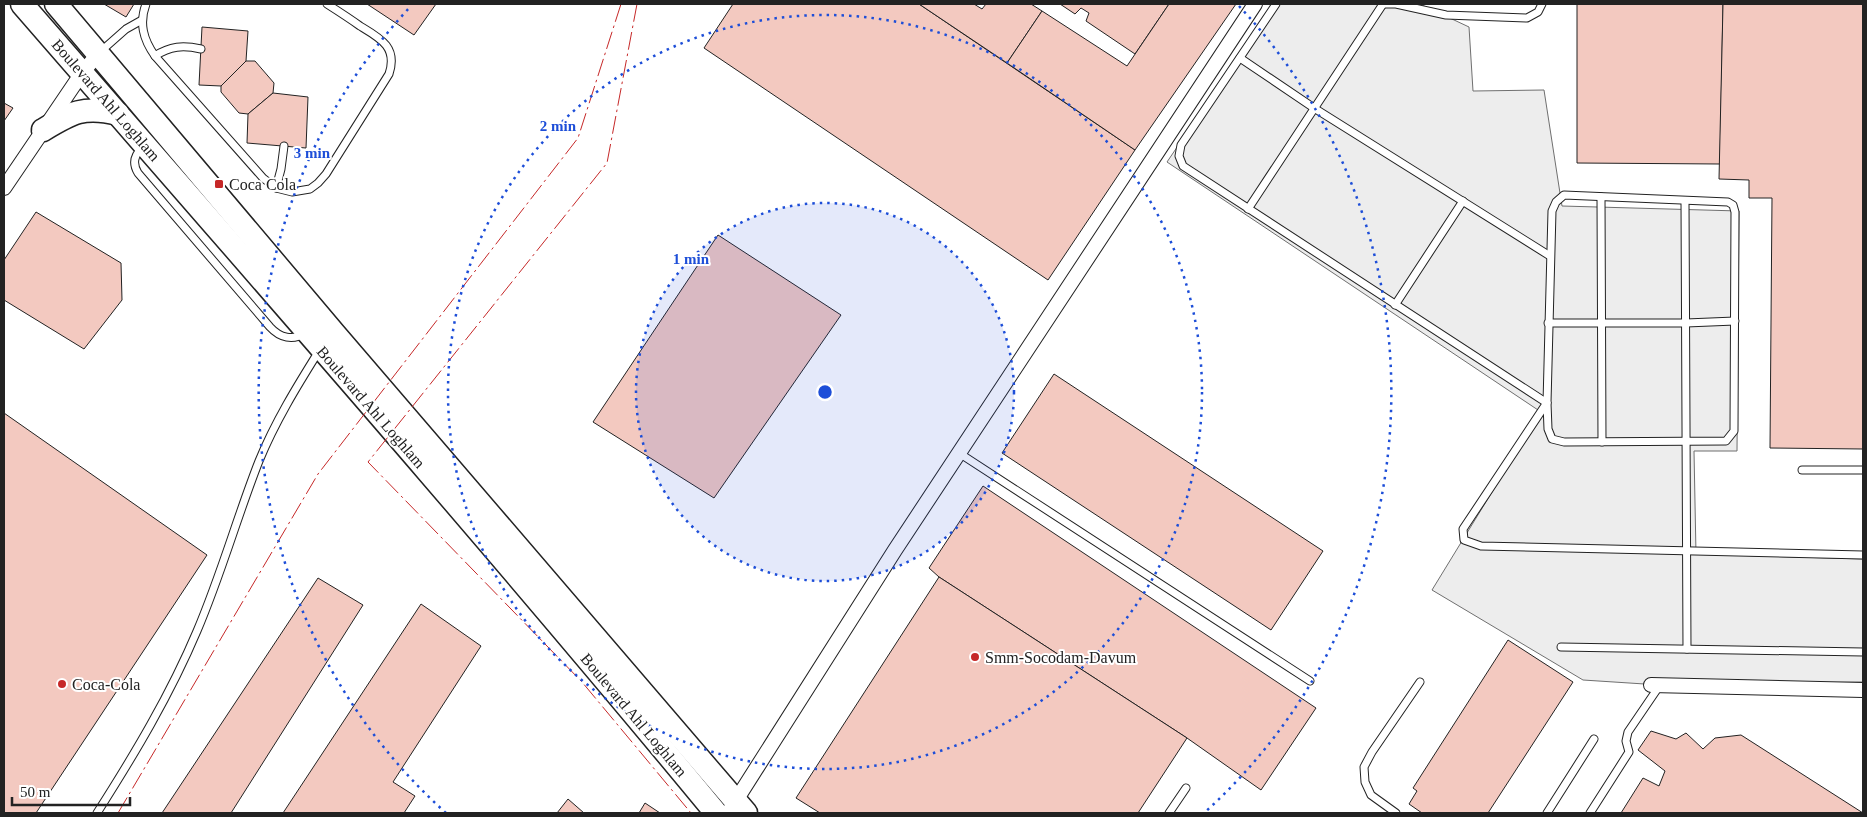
<svg xmlns="http://www.w3.org/2000/svg" width="1867" height="817" font-family="Georgia,serif">
<rect width="100%" height="100%" fill="#fff"/>
<path fill="#ededed" stroke="#6f6f6f" d="M1274 4H1420L1469 27 1473 91 1544 90 1562 206 1739 211 1737 451H1694L1696 554 1863 559V682L1660 685 1583 680 1432 590 1541 412 1167 162Z"/>
<g fill="#f3c9c0" stroke="#222">
<path d="M104 4H134L126 17Z"/>
<path d="M367 4H436L414 35Z"/>
<path d="M733 4H919L1135 150 1048 280 704 48Z"/>
<path d="M919 4H974L982 9 986 4H1031L1042 11 1007 63Z"/>
<path d="M1060 4H1169L1135 54 1086 21 1089 13 1081 8 1075 14Z"/>
<path d="M1169 4H1236L1135 150 1007 63 1042 11 1127 66Z"/>
<path d="M1577 4H1723L1720 164 1577 163Z"/>
<path d="M1723 4H1863V449L1770 448 1772 198H1749V180L1719 179Z"/>
<path d="M202 27 248 31 246 61 221 86 199 85Z"/>
<path d="M246 61H255L274 83 273 93 248 114 239 113 221 92V86Z"/>
<path d="M273 93 308 97 306 148 247 143 248 114Z"/>
<path d="M4 103 13 108 4 121Z"/>
<path d="M36 212 121 263 122 300 84 349 4 300V260Z"/>
<path d="M718 235 841 315 714 498 593 422Z"/>
<path d="M1054 374 1323 551 1271 630 1002 453Z"/>
<path d="M4 413 207 555 36 813H4Z"/>
<path d="M983 486 1316 708 1261 790 1187 738 939 577 929 568Z"/>
<path d="M939 577 1187 738 1138 813H820L796 798Z"/>
<path d="M318 578 363 605 231 813H162Z"/>
<path d="M421 604 481 646 393 782 415 796 404 813H283Z"/>
<path d="M1508 640 1573 682 1488 813H1422L1409 804 1417 791 1413 788Z"/>
<path d="M1651 731 1676 739 1686 733 1703 749 1715 738 1741 735 1863 813H1621L1643 778 1659 786 1665 771 1638 750Z"/>
<path d="M568 799 584 813H557Z"/>
<path d="M645 803 660 813H639Z"/>
</g>
<g fill="none" stroke-linecap="round" stroke-linejoin="round">
<g stroke="#222" stroke-width="9">
<g id="service">
<path d="M146 4C139 23 143 39 155 56L263 178 276 188 292 192 310 189 318 183 326 174 389 74C398 47 380 38 360 26 349 18 338 11 327 4"/>
<path d="M1276 4 1181 145 1179 156 1183 166 1547 403"/>
<path d="M1382 4H1396L1446 15 1527 18 1538 12 1542 4"/>
<path d="M100 52 126 29 142 20"/>
<path d="M155 56C170 46 183 45 201 49"/>
<path d="M1240 58 1314 108 1550 256"/>
<path d="M143 147C134 155 132 163 138 173L270 327C280 338 293 341 305 333"/>
<path d="M276 188 281 169 284 146"/>
<path d="M1564 195 1728 202 1733 205 1735 212 1734 431 1726 441 1564 442 1552 439 1548 429 1547 403 1552 211 1556 202Z"/>
<path d="M1601 197 1602 442"/>
<path d="M1685 201 1687 649"/>
<path d="M1248 209 1383 4"/>
<path d="M1395 305 1463 201"/>
<path d="M1548 323H1686L1735 321"/>
<path d="M1546 404 1463 529 1464 540 1481 546 1863 555"/>
<path d="M959 453 1310 681"/>
<path d="M1802 470H1863"/>
<path d="M1561 647 1863 652"/>
<path d="M97 813C134 755 170 695 197 631 221 575 237 517 259 461 275 422 297 386 319 351"/>
<path d="M1169 813 1186 788"/>
<path d="M1396 813 1371 795 1365 782 1364 767 1372 752 1420 682"/>
<path d="M1547 813 1594 739"/>
<path d="M1590 813 1629 752 1626 741 1628 732 1660 685"/>
</g>
</g>
<g stroke="#222" stroke-width="16">
<g id="minor">
<path d="M4 188 82 73 98 54"/>
<path d="M1651 685 1863 690"/>
<path d="M728 813 895 550 1255 4"/>
</g>
</g>
<g stroke="#222" stroke-width="25">
<g id="primary">
<path d="M22 4C255 272 490 539 716 813"/>
<path d="M56 4 334 333 746 813"/>
<path d="M43 130C71 113 84 105 118 114"/>
</g>
</g>
<use href="#service" stroke="#fff" stroke-width="7"/>
<use href="#minor" stroke="#fff" stroke-width="14"/>
<use href="#primary" stroke="#fff" stroke-width="22"/>
<g stroke="#c62828" stroke-width="1" stroke-dasharray="18 4 2.5 4" stroke-linecap="butt">
<path d="M637 4 607 163 368 462 582 682 691 813"/>
<path d="M118 813 318 474 578 138 621 4"/>
</g>
</g>
<circle cx="825" cy="392" r="189" fill="#1d4ed8" fill-opacity=".12"/>
<g fill="none" stroke="#1d4ed8" stroke-width="2.5" stroke-dasharray="2.5 5">
<circle cx="825" cy="392" r="189"/>
<circle cx="825" cy="392" r="377"/>
<path d="M446 813A566 566 0 0 1 411 6M1239 6A566 566 0 0 1 1204 813"/>
</g>
<g fill="#c62828" stroke="#fff" stroke-width="2">
<rect x="214" y="179" width="10" height="10" rx="2.5"/>
<circle cx="975" cy="657" r="5"/>
<circle cx="62" cy="684" r="5"/>
</g>
<g text-anchor="middle" dominant-baseline="central" stroke-width="4" stroke-linejoin="round" paint-order="stroke">
<g font-size="16" fill="#222" stroke="#fff">
<text transform="translate(106 100) rotate(49)">Boulevard Ahl Loghlam</text>
<text transform="translate(371 407) rotate(49)">Boulevard Ahl Loghlam</text>
<text transform="translate(634 715) rotate(50)">Boulevard Ahl Loghlam</text>
</g>
<g font-size="16" fill="#222" stroke="#fff" text-anchor="start">
<text x="229" y="184">Coca Cola</text>
<text x="985" y="657">Smm-Socodam-Davum</text>
<text x="72" y="684">Coca-Cola</text>
</g>
</g>
<circle cx="825" cy="392" r="8" fill="#1d4ed8" stroke="#fff" stroke-width="2.5"/>
<g font-size="15" text-anchor="middle" font-weight="bold" fill="#1d4ed8" stroke="#fff" stroke-width="4" stroke-linejoin="round" paint-order="stroke">
<text x="558" y="131">2 min</text>
<text x="312" y="158">3 min</text>
<text x="691" y="264">1 min</text>
</g>
<rect width="1867" height="817" fill="none" stroke="#222222" stroke-width="10"/>
<path d="M12 797v8h118v-8" fill="none" stroke="#222222" stroke-width="2.5"/>
<text x="20" y="797" font-size="15" fill="#222222" stroke="#ffffff" stroke-width="4" paint-order="stroke">50 m</text>
</svg>
